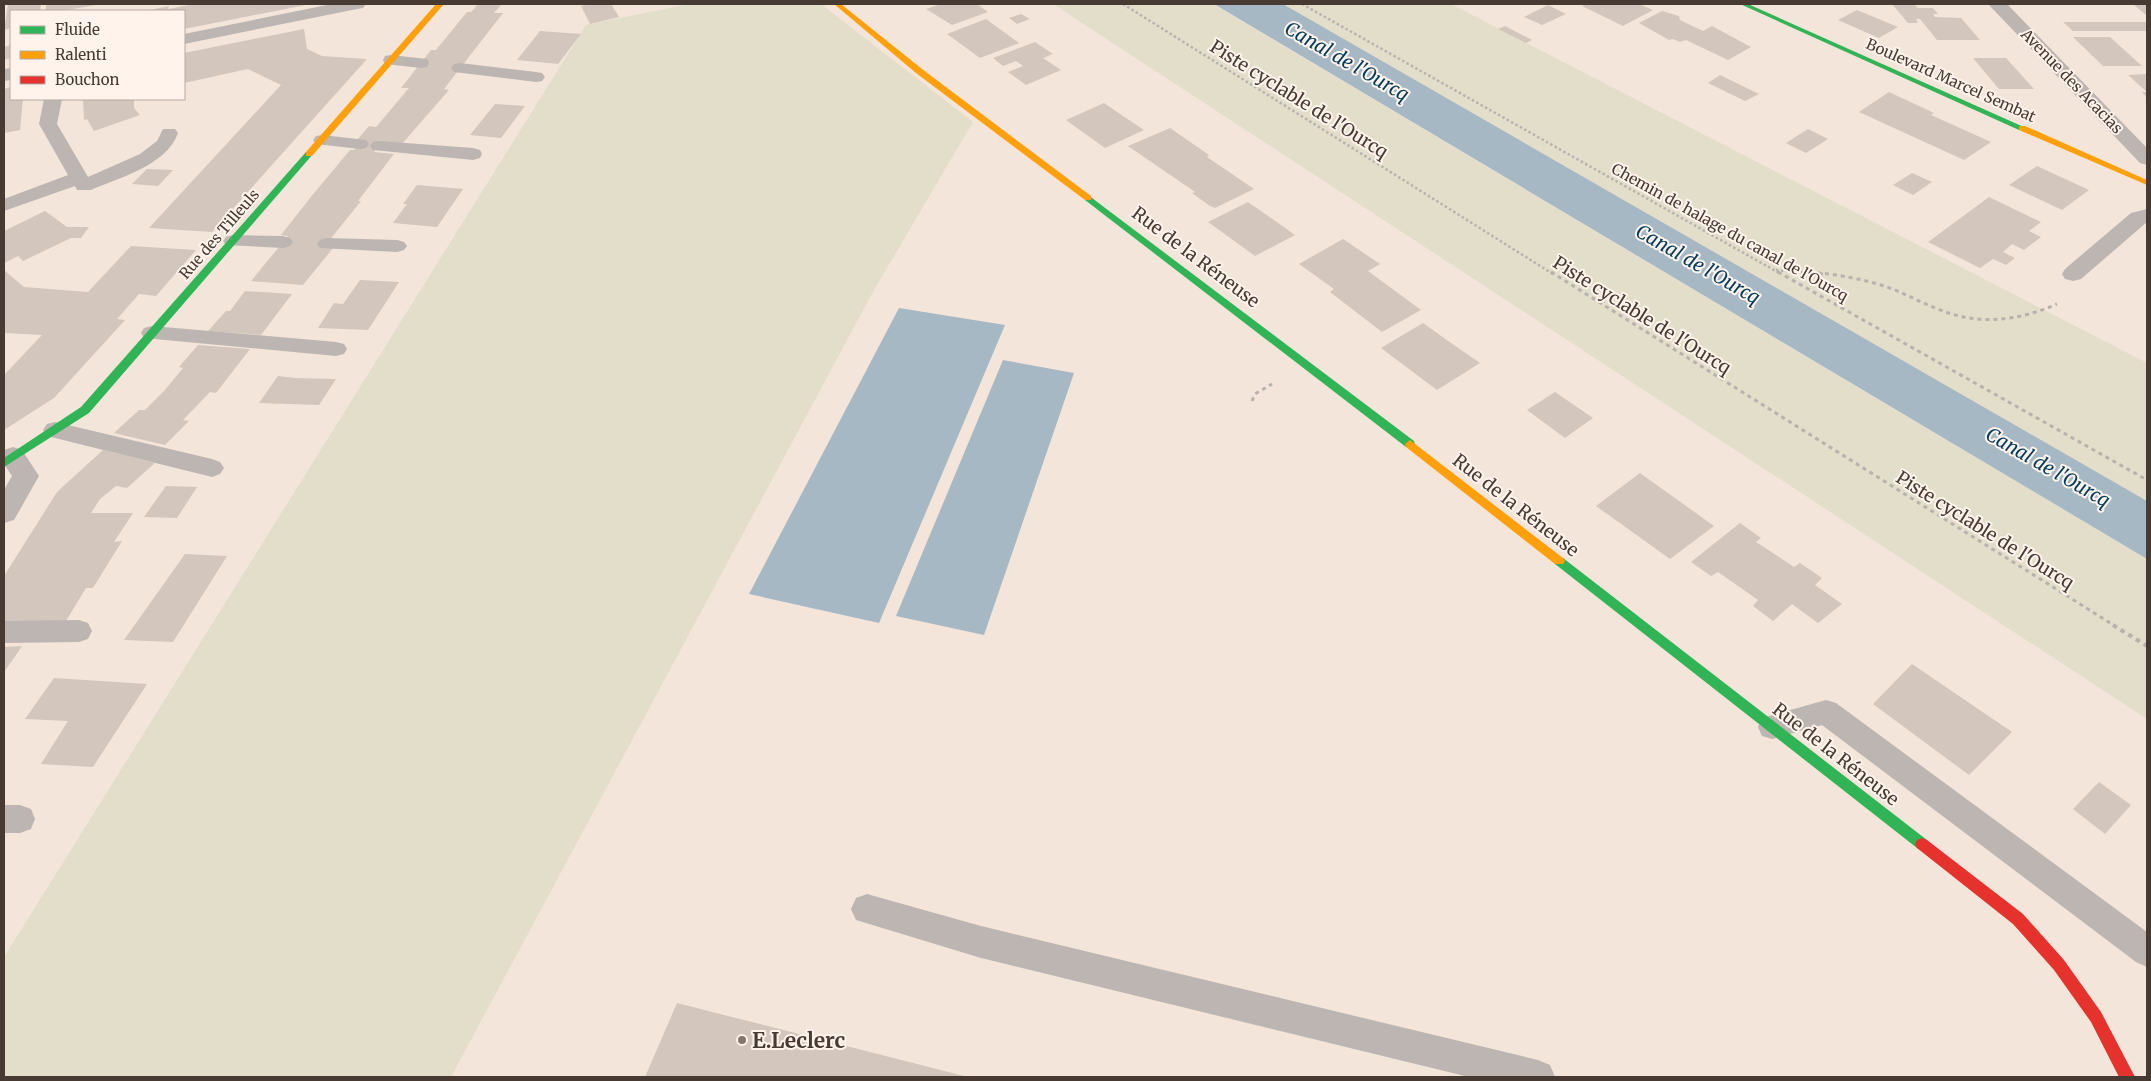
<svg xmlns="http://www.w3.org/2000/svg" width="2151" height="1081" font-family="Merriweather,serif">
<rect width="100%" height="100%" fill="#f4e5da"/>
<g fill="#e3deca">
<path d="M689 4H821L973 122 874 290 451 1077H4V957L586 25Z"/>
<path d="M1053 4H1213L2147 559V719Z"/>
<path d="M1283 4H1451L2147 363V501Z"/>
</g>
<g fill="#a6b8c4">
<path d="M1214 4H1283L2147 501V559Z"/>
<path d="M899 308 1005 325 879 623 749 594Z"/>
<path d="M1003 360 1074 373 984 635 896 616Z"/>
</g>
<g fill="#d3c6bd">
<path d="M8 4H41L40 11H11V28L4 30Z"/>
<path d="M46 4H96V5L61 11H46Z"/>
<path d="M194 4H306V5L184 29V11H145L169 6 168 9Z"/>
<path d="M478 4H502L494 13H503L444 89 449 90 401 145 379 146 374 152 394 154 358 201H361L324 247 333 248 303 285 251 281 288 236 281 235 310 198 350 150H354L363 141 357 140 369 126 376 127 409 88H401L431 50H436L467 12H471Z"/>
<path d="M591 4H611L619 17 590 24 581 6Z"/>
<path d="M941 4H977L988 12 952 25 926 9Z"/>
<path d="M1587 4H1639L1653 10 1623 26 1582 6Z"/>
<path d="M1892 4H1914L1918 8H1933L1938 14H1933L1935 17 1961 18 1980 40H1937L1920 19H1916L1918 23H1908Z"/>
<path d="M2133 4H2147V16Z"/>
<path d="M1548 5 1566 14 1542 25 1524 17Z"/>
<path d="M1857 10 1898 27 1879 38 1838 20Z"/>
<path d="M1662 11 1679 16 1680 20 1703 31 1712 26 1751 47 1728 60 1686 40 1680 42 1673 39 1669 40 1639 23Z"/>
<path d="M1021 14 1030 19 1017 24 1009 18Z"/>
<path d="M986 19 1019 43 980 58 947 34Z"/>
<path d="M2063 22H2147V31H2073Z"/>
<path d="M1505 26 1532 40 1526 43 1498 29Z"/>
<path d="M304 29 307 49 322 56 367 59 212 232 149 228 281 85 248 69 184 83V53Z"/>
<path d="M540 31 581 34 558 64 517 60Z"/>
<path d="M2073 37H2110L2142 66H2103Z"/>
<path d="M1035 42 1053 54 1043 58 1061 70 1026 85 1008 72 1023 66 1016 61 1003 66 993 58Z"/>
<path d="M11 45V58L4 60V47Z"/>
<path d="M1973 58H2006L2034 89H1999Z"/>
<path d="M2147 74V98L2142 92H2147L2128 75Z"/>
<path d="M1720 75 1759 94 1745 101 1708 83Z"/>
<path d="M11 87V99H23L20 130 4 133V89Z"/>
<path d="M1889 92 1934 113 1931 115 1991 142 1964 160 1859 112Z"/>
<path d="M83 99H134V108L140 115 94 131 87 119 84 120Z"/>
<path d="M1104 103 1123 116 1144 130 1105 148 1066 120Z"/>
<path d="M495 104 525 106 501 138 470 135Z"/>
<path d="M1170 128 1209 155 1207 157 1254 189 1215 208 1210 206 1192 193 1195 192 1128 146Z"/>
<path d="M1808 129 1828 139 1806 153 1786 143Z"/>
<path d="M2037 166 2089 190 2062 210 2009 185Z"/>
<path d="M147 169 173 170 158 186 132 184Z"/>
<path d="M1912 173 1932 182 1913 195 1893 185Z"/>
<path d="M417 185 463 189 437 227 393 223 407 204H403Z"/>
<path d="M1989 197 2041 222 2029 231 2041 237 2024 250 2012 244 2003 252 2015 258 2006 265 1993 259 1980 268 1928 242Z"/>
<path d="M1248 202 1271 218 1295 235 1255 256 1208 222Z"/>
<path d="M45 211 67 227H89L81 238H71L23 261 18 256 4 263V231Z"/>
<path d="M1343 239 1380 264 1368 271 1421 310 1382 332 1330 292 1334 289 1299 264Z"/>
<path d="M131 246 196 250 156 296 139 294 117 319 125 320 54 398 4 430V375L42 335 4 333V270L24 287 88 292Z"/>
<path d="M360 280 399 282 368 330 318 328 334 303 343 304Z"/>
<path d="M245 291 292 294 261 335 208 331 226 311H230Z"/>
<path d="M1423 323 1451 343 1480 363 1437 390 1381 348Z"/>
<path d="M198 345 250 349 216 393 210 392 183 420 189 421 165 445 114 433 139 410H145L165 390 183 368 179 367Z"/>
<path d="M278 376 295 378 336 379 319 405 259 403Z"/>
<path d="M1555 392 1593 418 1565 438 1527 410Z"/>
<path d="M103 450 155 463 127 488 116 486 100 499 91 513H133L114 542 122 541 93 588H86L66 621 4 622V576L57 492Z"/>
<path d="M1640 473 1714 526 1670 559 1596 506Z"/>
<path d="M166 486 197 487 177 518 144 517Z"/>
<path d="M1740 523 1761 538 1756 542 1776 555 1794 567 1800 563 1822 578 1815 585 1842 604 1818 623 1792 604 1773 621 1753 606 1758 600 1718 572 1711 576 1691 562Z"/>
<path d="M185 554 227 556 173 642 124 640Z"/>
<path d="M22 646 14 658 4 672V647Z"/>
<path d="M1912 664 2012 732 1969 775 1873 704Z"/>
<path d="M54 678 147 684 93 767 41 764 68 721 25 719Z"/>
<path d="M2099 782 2131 805 2105 834 2073 809Z"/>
<path d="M677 1003 968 1077H645Z"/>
</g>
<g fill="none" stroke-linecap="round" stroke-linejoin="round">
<g stroke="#b9b1ad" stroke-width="2.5" stroke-dasharray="2.5 2.5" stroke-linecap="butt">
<path d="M1123 4 1553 274"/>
<path d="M1302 4 1781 274"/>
<path d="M1776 270 1823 274"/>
</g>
<g stroke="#b9b1ad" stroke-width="3" stroke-dasharray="4 4" stroke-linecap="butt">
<path d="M1551 272 2115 626"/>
<path d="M1778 272 2147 480"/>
<path d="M1809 272C1834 274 1858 278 1881 285 1901 291 1919 302 1938 309 1978 326 2018 321 2057 304"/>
<path d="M1252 401 1255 394 1272 384"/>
</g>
<path stroke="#b9b1ad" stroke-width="4" stroke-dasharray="4.5 4.5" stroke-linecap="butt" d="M2113 625 2147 646"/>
<g fill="#bcb5b1" fill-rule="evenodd">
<path d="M391 55 427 59 429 63 427 67 421 68 385 64 383 60 385 56Z"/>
<path d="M460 63 536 72 542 73 545 77 542 81 536 82 454 72 451 68 454 64Z"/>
<path d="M44 99H62L57 124 88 177 140 154 157 141 163 129H175L178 133C166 166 120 177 91 190H77L75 186 4 211V199L68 175 39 124Z"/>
<path d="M322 135 366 140 369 144 366 148 360 149 316 144 313 140 316 136Z"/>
<path d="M379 141 473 148 480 150 482 154 480 158 473 160 373 150 370 146 373 142Z"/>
<path d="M233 235 283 236 290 238 293 242 290 246 283 248 226 245 223 241 226 237Z"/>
<path d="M327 238 397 240 404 242 407 246 404 250 397 252 320 248 317 244 320 240Z"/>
<path d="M152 326 336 342 344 344 347 349 344 354 336 356 144 338 141 333 144 328Z"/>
<path d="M55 422 212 459 220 462 224 468 220 474 212 477 47 436 43 430 47 424Z"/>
<path d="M79 620 88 623 92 631 88 639 79 642 4 643V621Z"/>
<path d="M1826 700 1836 703 2147 932V967L2136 962 1822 725 1772 739 1762 736 1758 727 1762 718Z"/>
<path d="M4 805H20L31 809 35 819 31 829 20 833H4Z"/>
<path d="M867 894 981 926 1538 1060 1550 1065 1555 1077H1469L981 958 856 920 851 909 856 898Z"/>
</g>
<g fill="#bcb5b1" fill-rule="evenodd">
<path d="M332 4H366L363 8 357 9 184 44V34Z"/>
<path d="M1988 4H2007L2147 148V165L2140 163Z"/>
<path d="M11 68V80L4 81V69Z"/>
<path d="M2147 209V222L2081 279 2073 281 2065 279 2062 274 2065 269 2131 213Z"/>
<path d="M13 447 22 450 39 476 14 520 4 523V490L12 476 4 464V450Z"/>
</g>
<g fill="#30b455" fill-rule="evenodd">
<path d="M1740 4H1748L2026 128 2019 130Z"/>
<path d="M306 152H309L313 154 89 413 4 467V458L81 407Z"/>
<path d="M1088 195 1414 441 1415 444 1414 447H1406L1085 200V196Z"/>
<path d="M1559 557 1563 558 1927 840 1929 844 1927 848 1922 850 1917 848 1555 564 1553 561 1555 558Z"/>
</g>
<g fill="#ff9f0a" fill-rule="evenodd">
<path d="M436 4H444L312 156H306V152Z"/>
<path d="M834 4H841L922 69 1091 196V200H1085L916 73Z"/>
<path d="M2019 126H2025L2147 180V185L2019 130Z"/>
<path d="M1410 440 1563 558 1565 561 1563 564H1555L1406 447 1405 444Z"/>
</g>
<path fill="#e5322d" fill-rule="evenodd" d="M1922 838 1927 840 2023 914 2064 960 2101 1012 2135 1077H2119L2091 1022 2054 970 2013 924 1917 848 1915 844 1917 840Z"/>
</g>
<circle fill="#83766d" stroke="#fff3ec" stroke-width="2" cx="742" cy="1040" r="5"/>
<g text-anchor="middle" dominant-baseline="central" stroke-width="4" stroke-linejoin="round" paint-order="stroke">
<g font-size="15" fill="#463a33" stroke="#fff3ec">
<text transform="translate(1951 80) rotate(24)">Boulevard Marcel Sembat</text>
<text transform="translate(2072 81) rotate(46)">Avenue des Acacias</text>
<text transform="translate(1730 232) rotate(29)">Chemin de halage du canal de l'Ourcq</text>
<text transform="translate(219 234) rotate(-49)">Rue des Tilleuls</text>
</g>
<g font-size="18" fill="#463a33" stroke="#fff3ec">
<text transform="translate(1299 99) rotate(32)">Piste cyclable de l'Ourcq</text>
<text transform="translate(1196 257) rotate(37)">Rue de la Réneuse</text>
<text transform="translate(1642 315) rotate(32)">Piste cyclable de l'Ourcq</text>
<text transform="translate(1516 505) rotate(38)">Rue de la Réneuse</text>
<text transform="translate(1985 530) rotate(32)">Piste cyclable de l'Ourcq</text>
<text transform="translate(1836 754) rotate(38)">Rue de la Réneuse</text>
</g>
<g font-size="19" font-style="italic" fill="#003d5d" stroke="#fff3ec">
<text transform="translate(1347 61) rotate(30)">Canal de l'Ourcq</text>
<text transform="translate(1698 264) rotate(30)">Canal de l'Ourcq</text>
<text transform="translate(2048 467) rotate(30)">Canal de l'Ourcq</text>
</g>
<g font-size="21" font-weight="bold" fill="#463a33" stroke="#fff3ec" text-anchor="start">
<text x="752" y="1040">E.Leclerc</text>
</g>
</g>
<rect width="2151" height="1081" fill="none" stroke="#463a33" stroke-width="10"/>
<rect x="10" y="10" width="175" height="90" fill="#fff3ec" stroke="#b5a9a2"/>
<rect x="20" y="26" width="25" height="8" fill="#30b455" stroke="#b5a9a2"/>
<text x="55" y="35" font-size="15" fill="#463a33">Fluide</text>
<rect x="20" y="51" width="25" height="8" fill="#ff9f0a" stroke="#b5a9a2"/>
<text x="55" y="60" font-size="15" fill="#463a33">Ralenti</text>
<rect x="20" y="76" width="25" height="8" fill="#e5322d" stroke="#b5a9a2"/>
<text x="55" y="85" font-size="15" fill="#463a33">Bouchon</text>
</svg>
